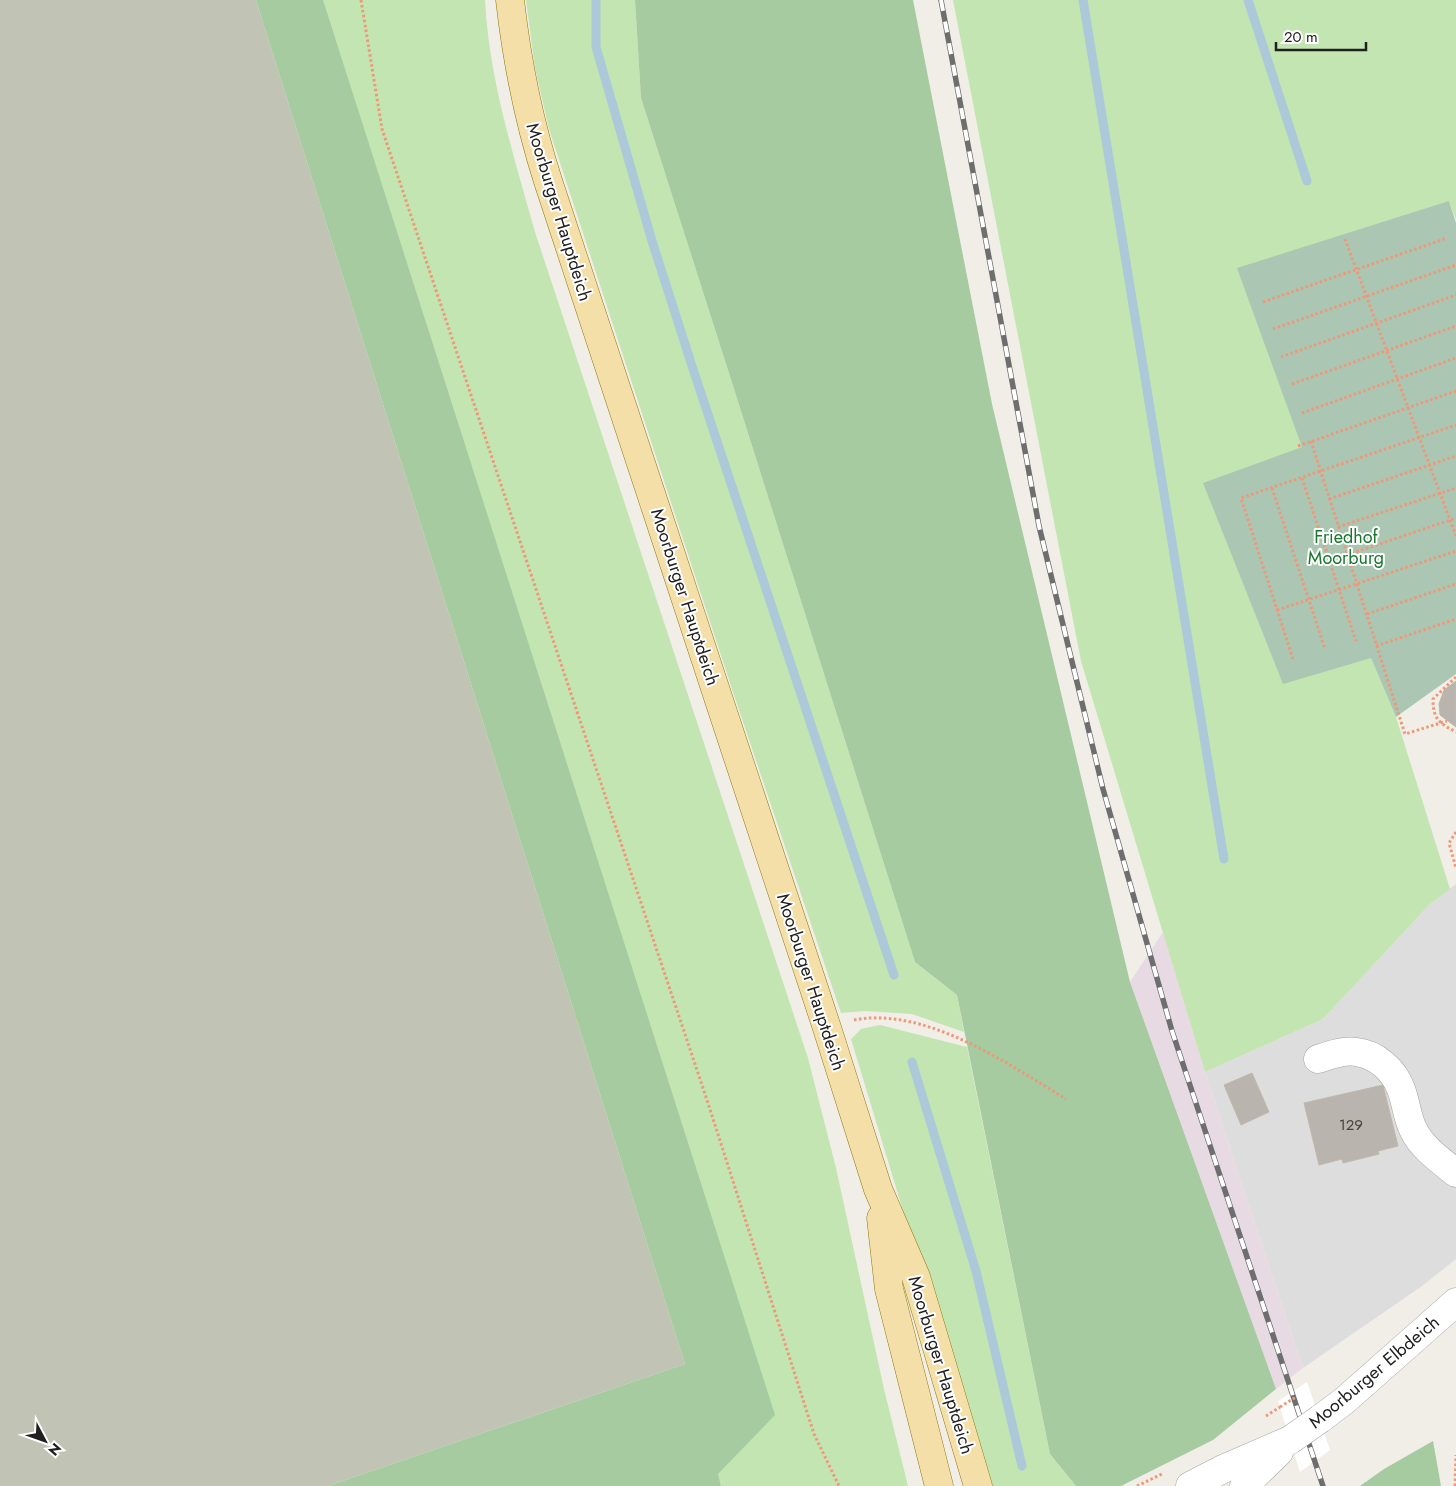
<svg xmlns="http://www.w3.org/2000/svg" width="1456" height="1486" font-family="Jost,sans-serif">
<rect width="100%" height="100%" fill="#f0eee7"/>
<path fill="#dedddd" d="M1456 884V1259L1422 1286 1303 1368 1205 1072 1323 1019 1430 904Z"/>
<path fill="#e8dae3" d="M1163 932 1205 1072 1303 1368 1276 1389 1130 982Z"/>
<path fill="#c1c4b4" d="M0 0H256L685 1364 328 1486H0Z"/>
<g fill="#c3e5b2">
<path d="M256 0H485C489 80 514 156 535 232L808 1058 836 1168 884 1389 908 1486H721L685 1364Z"/>
<path d="M526 0H635L641 98 735 392 915 962 957 995 964 1032 912 1014 865 1011 841 1013 735 698 549 129 535 68Z"/>
<path d="M953 0H1456V220L1449 201 1303 447 1371 658 1396 717 1450 889 1430 904 1323 1019 1205 1072 1081 661Z"/>
<path d="M880 1025 967 1047 1050 1454 1076 1486H991L911 1237 851 1039 861 1029Z"/>
</g>
<g fill="#a6cba0">
<path d="M256 0H323L775 1415 718 1474 721 1486H328L685 1364Z"/>
<path d="M635 0H913L992 404 1130 982 1276 1389 1213 1440 1121 1486H1076L1050 1454 957 995 915 962 735 392 641 98Z"/>
<path d="M1433 1441 1441 1486H1360L1384 1469Z"/>
</g>
<path fill="#abc7b3" d="M1449 201 1456 223V674L1396 717 1371 658 1283 684 1203 483 1302 447 1237 268Z"/>
<path fill="#fff" d="M1307 1382 1330 1450 1300 1472 1278 1401Z"/>
<g fill="none" stroke-linecap="round" stroke-linejoin="round">
<g stroke="#acc8d9" stroke-width="9">
<path d="M596 0V47L652 241 693 369 894 975"/>
<path d="M1083 0 1224 859"/>
<path d="M1248 0 1307 181"/>
<path d="M912 1062 976 1271 1022 1466"/>
</g>
</g>
<g fill="#b9b4ad" stroke="#c0b8ab">
<path d="M1456 681V727L1440 715 1439 704 1444 690Z"/>
<path d="M1252 1073 1269 1112 1241 1125 1224 1085Z"/>
<path d="M1383 1085 1398 1146 1378 1151 1379 1154 1343 1163 1342 1159 1319 1165 1304 1103Z"/>
</g>
<g fill="none" stroke-linecap="round" stroke-linejoin="round">
<g stroke="#a4a4a4" stroke-width="29">
<g id="minor">
<path d="M1318 1059C1330 1055 1343 1050 1356 1052 1376 1054 1394 1070 1401 1089 1406 1102 1407 1117 1413 1129 1421 1147 1441 1161 1456 1173"/>
<path d="M1320 1419 1344 1401 1456 1302"/>
<path d="M1190 1486 1225 1468 1290 1440"/>
<path d="M1244 1486 1279 1452"/>
</g>
</g>
<g stroke="#8f780d" stroke-width="29">
<g id="major">
<path d="M510 0C517 62 529 122 548 181L827 1028 878 1189 916 1277 978 1486"/>
<path d="M881 1218 889 1289 939 1486"/>
</g>
</g>
<g stroke="#ee987a" stroke-width="3" stroke-dasharray="2.5 2.5" stroke-linecap="butt">
<path d="M361 0 382 129 707 1100 814 1434 839 1486"/>
<path d="M1345 239 1456 536"/>
<path d="M1263 302 1447 238"/>
<path d="M1273 329 1456 265"/>
<path d="M1281 357 1456 295"/>
<path d="M1292 384 1456 326"/>
<path d="M1302 413 1456 358"/>
<path d="M1311 441 1405 734 1447 721"/>
<path d="M1298 446 1456 391"/>
<path d="M1302 478 1356 641"/>
<path d="M1272 488 1325 649"/>
<path d="M1329 499 1456 456"/>
<path d="M1338 527 1456 488"/>
<path d="M1347 555 1456 518"/>
<path d="M1277 610 1456 551"/>
<path d="M1367 614 1456 584"/>
<path d="M1376 646 1456 619"/>
<path d="M1293 659 1241 498 1456 425"/>
<path d="M1456 677 1433 699C1433 719 1439 723 1456 732"/>
<path d="M1456 832 1449 843 1456 868"/>
<path d="M854 1020C925 1006 1008 1064 1066 1099"/>
<path d="M1266 1416 1280 1407"/>
<path d="M1137 1486 1164 1473"/>
<path d="M1455 1486 1456 1455"/>
</g>
<use href="#minor" stroke="#fff" stroke-width="28"/>
<use href="#major" stroke="#f4dfa8" stroke-width="28"/>
<g stroke="#6e6e6e" stroke-width="5.5">
<path id="rail" d="M941 0 1039 526 1103 789 1172 1031 1323 1486"/>
</g>
<use href="#rail" stroke="#fff" stroke-width="4" stroke-dasharray="11" stroke-linecap="butt"/>
<g stroke="#a4a4a4" stroke-width="29" stroke-linecap="butt">
<path id="minor-bridge" d="M1290 1440 1320 1419"/>
</g>
<path stroke="#ee987a" stroke-width="3" stroke-dasharray="2.5 2.5" stroke-linecap="butt" d="M1280 1407 1296 1397"/>
<use href="#minor-bridge" stroke="#fff" stroke-width="28"/>
</g>
<g text-anchor="middle" dominant-baseline="central" stroke-width="4" stroke-linejoin="round" paint-order="stroke">
<g font-size="15" fill="#464543">
<text x="1351" y="1125">129</text>
</g>
<g font-size="18" fill="#202020" stroke="#fff">
<text transform="translate(559 212) rotate(73)">Moorburger Hauptdeich</text>
<text transform="translate(685 597) rotate(72)">Moorburger Hauptdeich</text>
<text transform="translate(811 982) rotate(72)">Moorburger Hauptdeich</text>
<text transform="translate(941 1365) rotate(73)">Moorburger Hauptdeich</text>
<text transform="translate(1374 1372) rotate(-40)">Moorburger Elbdeich</text>
</g>
<g font-size="18" fill="#16772d" stroke="#fff">
<text x="1346" y="537">Friedhof<tspan x="1346" dy="21">Moorburg</tspan></text>
</g>
</g>
<g transform="translate(45 1441) rotate(131)" stroke="#ffffff" stroke-width="4" paint-order="stroke">
<path d="M0-4L9 19L0 12L-9 19Z" fill="#202020"/>
<text y="-8" font-size="14" font-weight="bold" text-anchor="middle" fill="#202020">N</text>
</g>
<path d="M1276 42v8h90v-8" fill="none" stroke="#202020" stroke-width="2.5"/>
<text x="1284" y="42" font-size="15" fill="#202020" stroke="#ffffff" stroke-width="4" paint-order="stroke">20 m</text>
</svg>
